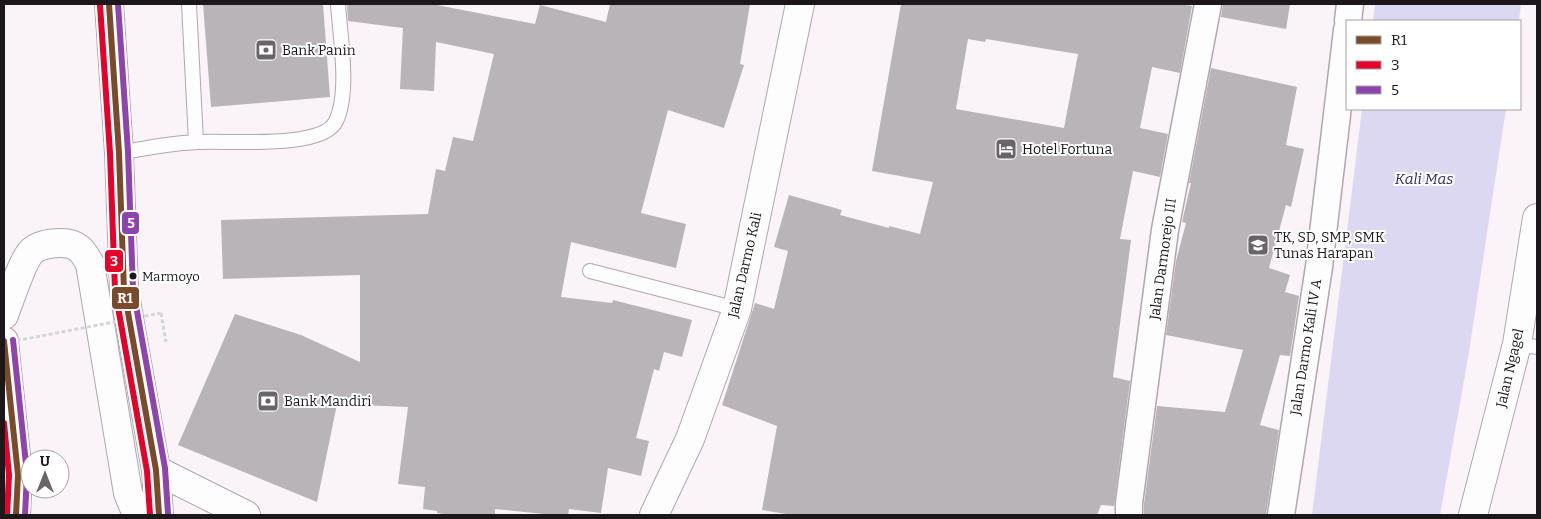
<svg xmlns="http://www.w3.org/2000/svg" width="1541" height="519" font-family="Bitter,serif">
<rect width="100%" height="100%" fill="#faf4f9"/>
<g fill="#dcd8f2">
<path d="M1375 4H1521L1519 21H1373Z"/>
<path d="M1362 109H1506L1468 358 1440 515H1312Z"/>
</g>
<g fill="#b8b4b8" fill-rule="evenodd">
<path d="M203 4H323L330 97 211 107Z"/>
<path d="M347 4H432L535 24 540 5 606 22 610 4H750L740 64 744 65 724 128 668 110 641 213 686 224 676 268 571 242 561 297 612 303 613 300 692 320 682 357 664 352 659 371 654 369 636 438 649 441 641 476 608 468 601 513 569 509 568 515H553L495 509V515H451L437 513V511L423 509 425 487 398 484 408 407 337 404 317 502 178 445 235 314 301 335 360 362V275L223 279 221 220 428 214 436 169 445 171 453 137 473 141 494 54 436 42 434 91 400 89 403 28 348 21Z"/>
<path d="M901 4H1179L1192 6 1180 73 1152 67 1140 128 1168 134 1160 177 1133 171 1120 239 1131 240 1113 377 1130 381 1114 506 1101 505 1097 515H792L762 510 777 426 722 405 755 303 774 309 788 251 774 247 789 195 842 210 840 215 889 228V226L920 234 933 182 872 171ZM968 39 985 42 986 39 1078 54 1064 128 956 109Z"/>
<path d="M1223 4H1290L1286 29 1221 17Z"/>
<path d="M1211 68 1297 87 1286 145 1304 149 1291 207 1286 205 1269 268 1290 275 1285 292 1299 296 1290 356 1280 355 1260 425 1279 430 1266 515H1144V504L1157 406 1225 412 1243 350 1166 335 1176 261 1186 223 1182 222 1191 183H1189Z"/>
</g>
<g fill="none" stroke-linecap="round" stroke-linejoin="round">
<g stroke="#ada8ac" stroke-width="16">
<g id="service">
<path d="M189 4 196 142"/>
<path d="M119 153C145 148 172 143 198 142 226 140 323 150 336 121 350 92 340 36 338 4"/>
<path d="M590 271 737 309"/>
<path d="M1517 344 1537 347"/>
</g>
</g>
<g stroke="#ada8ac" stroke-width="29">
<g id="minor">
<path d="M1348 21 1350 4"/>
<path d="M1129 515V503L1165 230 1208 4"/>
<path d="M1281 515 1319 267 1347 30"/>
</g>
</g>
<g stroke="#ada8ac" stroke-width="30">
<g id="secondary">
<path d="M156 470 246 515"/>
<path d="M654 515 690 439 737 309 800 4"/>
</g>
</g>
<g stroke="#ada8ac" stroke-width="30">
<g id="trunk">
<path d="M109 4 119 153 124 290 156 470 159 515"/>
<path d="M4 315C9 302 23 259 32 251 39 245 52 243 61 243 78 243 83 251 90 264L128 493 137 515"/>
<path d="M4 341 18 475 16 515"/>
<path d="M1473 515 1517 344 1537 218"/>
</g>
</g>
<path stroke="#d6d5d6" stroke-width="3" stroke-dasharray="4 2.5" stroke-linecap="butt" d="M161 313 166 342"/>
<use href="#service" stroke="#fefdfe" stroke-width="14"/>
<use href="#minor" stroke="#fefdfe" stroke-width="26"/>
<use href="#secondary" stroke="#fefdfe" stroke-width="28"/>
<use href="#trunk" stroke="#fefdfe" stroke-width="28"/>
<path stroke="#d6d5d6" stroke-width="3" stroke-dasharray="4 2.5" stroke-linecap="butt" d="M4 343 161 313"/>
<g stroke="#fff" stroke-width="10">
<g id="bus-1">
<path d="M109 4 119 153 124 290 156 470 159 515"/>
<path d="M4 341 18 475 16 515"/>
</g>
</g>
<g stroke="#fff" stroke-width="10">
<g id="bus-2">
<path d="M100 5 110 153 115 290 147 471 150 515"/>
<path d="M4 423 9 475 7 515"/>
</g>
</g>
<g stroke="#fff" stroke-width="10">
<g id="bus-3">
<path d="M118 4 128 152 133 289 165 468 168 514"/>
<path d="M13 340 27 474 25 515"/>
</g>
</g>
<use href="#bus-1" stroke="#7a4b2a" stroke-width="6"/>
<use href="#bus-2" stroke="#e4002b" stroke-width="6"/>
<use href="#bus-3" stroke="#8e44ad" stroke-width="6"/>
</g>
<defs>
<g id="bank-square" transform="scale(1.125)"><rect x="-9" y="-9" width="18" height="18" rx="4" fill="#696469" stroke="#fff"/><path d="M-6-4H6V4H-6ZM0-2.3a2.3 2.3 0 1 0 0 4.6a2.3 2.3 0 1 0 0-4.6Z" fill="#fff"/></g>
<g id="hotel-square" transform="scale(1.125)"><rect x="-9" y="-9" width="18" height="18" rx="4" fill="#696469" stroke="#fff"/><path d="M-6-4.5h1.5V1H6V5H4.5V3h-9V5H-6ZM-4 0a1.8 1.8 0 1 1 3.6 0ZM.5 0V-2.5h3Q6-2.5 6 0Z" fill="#fff"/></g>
<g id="school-square" transform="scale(1.125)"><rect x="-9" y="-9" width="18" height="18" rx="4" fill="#696469" stroke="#fff"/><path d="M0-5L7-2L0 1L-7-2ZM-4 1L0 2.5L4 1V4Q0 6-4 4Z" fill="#fff"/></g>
</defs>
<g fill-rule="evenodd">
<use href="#bank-square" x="266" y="50"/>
<use href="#hotel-square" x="1006" y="149"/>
<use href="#school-square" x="1258" y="245"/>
<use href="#bank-square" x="268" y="401"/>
</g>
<circle fill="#1b171b" stroke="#fff" stroke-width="2" cx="133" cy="276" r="4.5"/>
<g text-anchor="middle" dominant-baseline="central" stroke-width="4" stroke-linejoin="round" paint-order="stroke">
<g font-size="13" fill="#1b171b" stroke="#fff" text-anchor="start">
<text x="142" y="276">Marmoyo</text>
</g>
<g font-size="14" fill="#1b171b" stroke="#fff" text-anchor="start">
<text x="282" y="50">Bank Panin</text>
<text x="1022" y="149">Hotel Fortuna</text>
<text x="1274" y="237">TK, SD, SMP, SMK<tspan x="1274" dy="16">Tunas Harapan</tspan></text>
<text x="284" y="401">Bank Mandiri</text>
</g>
<g font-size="14" fill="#1b171b" stroke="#fff">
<text transform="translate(1163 259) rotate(-82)">Jalan Darmorejo III</text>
<text transform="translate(745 265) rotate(-77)">Jalan Darmo Kali</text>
<text transform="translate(1306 347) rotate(-81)">Jalan Darmo Kali IV A</text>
<text transform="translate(1510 368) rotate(-77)">Jalan Ngagel</text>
</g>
<g font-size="15" font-style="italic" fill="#322a57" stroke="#fff">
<text x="1424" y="179">Kali Mas</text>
</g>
</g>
<g stroke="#fff" stroke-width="2">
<rect x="121" y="211" width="19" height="24" rx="5" fill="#8e44ad"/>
<rect x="104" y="249" width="20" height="24" rx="5" fill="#e4002b"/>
<rect x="111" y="286" width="29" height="24" rx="5" fill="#7a4b2a"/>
</g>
<g font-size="14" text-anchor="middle" font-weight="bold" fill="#fff">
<text x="131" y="228">5</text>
<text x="114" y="266">3</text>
<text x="125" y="303">R1</text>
</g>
<rect width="1541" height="519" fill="none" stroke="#1b171b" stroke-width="10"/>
<rect x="1346" y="20" width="175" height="90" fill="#ffffff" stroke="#a4a2a4"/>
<rect x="1356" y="36" width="25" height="8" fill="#7a4b2a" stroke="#a4a2a4"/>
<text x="1391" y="45" font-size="15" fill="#1b171b">R1</text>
<rect x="1356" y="61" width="25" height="8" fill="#e4002b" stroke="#a4a2a4"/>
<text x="1391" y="70" font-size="15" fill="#1b171b">3</text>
<rect x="1356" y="86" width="25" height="8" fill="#8e44ad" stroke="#a4a2a4"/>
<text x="1391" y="95" font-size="15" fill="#1b171b">5</text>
<g transform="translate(45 474)"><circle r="24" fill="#ffffff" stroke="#a4a2a4"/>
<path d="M0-4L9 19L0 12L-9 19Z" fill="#696469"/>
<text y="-8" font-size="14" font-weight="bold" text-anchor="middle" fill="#1b171b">U</text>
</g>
</svg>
